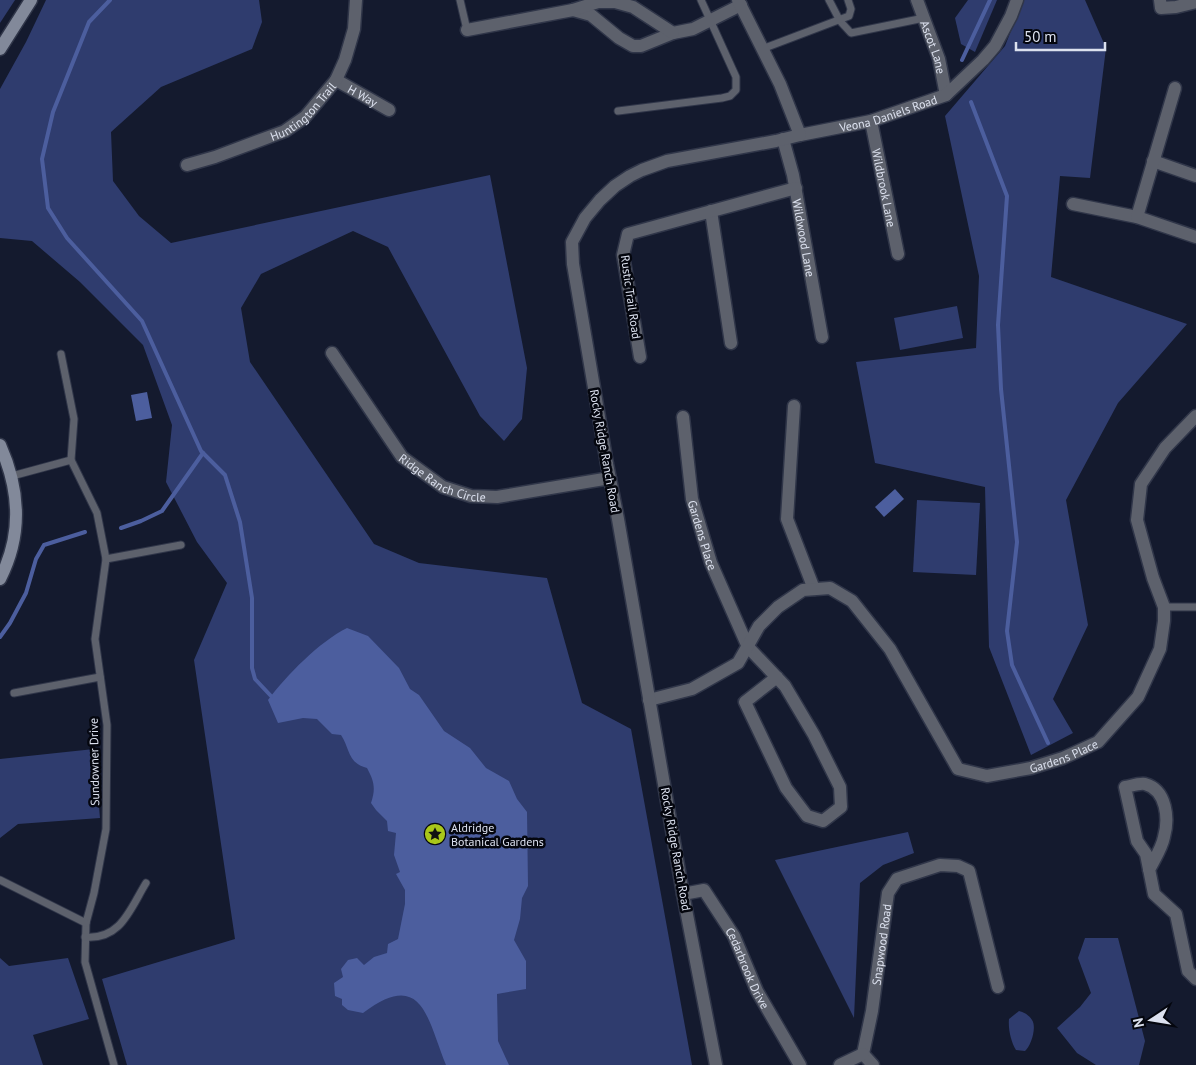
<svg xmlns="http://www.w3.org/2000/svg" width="1196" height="1065" font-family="'PT Sans',sans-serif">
<rect width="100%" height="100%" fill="#141a2e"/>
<g fill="#2f3c6e">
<path d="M0 0H15L0 23Z"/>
<path d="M46 0H259L262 22 252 49 161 87 111 132 113 181 139 216 171 243 490 175 527 368 522 419 504 441 480 416 388 247 353 231 261 274 241 308 250 362 374 544 419 563 547 578 582 703 631 729 692 1065H127L102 979 235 939 194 660 227 583 197 542 166 482 172 425 143 345 80 282 32 241 0 238V89L26 42Z"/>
<path d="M968 0H997L975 52 961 44 955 18Z"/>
<path d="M1023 0H1085L1106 48 1090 178 1060 176 1051 277 1187 324 1118 403 1066 500 1088 625 1053 699 1073 733 1031 755 989 647 985 487 875 463 856 362 976 348 979 276 945 116 1005 46Z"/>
<path d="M957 306 963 338 900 350 894 318Z"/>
<path d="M917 500 980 503 976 575 913 572Z"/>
<path d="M94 749 100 818 18 824 0 838V759Z"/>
<path d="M908 832 914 853 883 865 860 883 854 1018 775 860Z"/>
<path d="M1085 938H1118L1145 1041 1139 1065H1096L1077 1053 1057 1028 1080 1007 1091 993 1078 958Z"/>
<path d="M0 958 9 966 68 958 89 1019 33 1035 43 1065H0Z"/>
<path d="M1019 1011C1024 1012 1030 1016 1032 1020 1037 1027 1031 1046 1025 1051L1016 1050C1011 1042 1008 1029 1009 1019Z"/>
</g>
<g fill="#4c5e9e">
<path d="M147 392 152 418 136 421 131 395Z"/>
<path d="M895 489 904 499 884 517 875 507Z"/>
<path d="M347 628 368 636 399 668 410 689 419 695 444 731 470 748 486 768 509 781 517 799 527 812 528 886 522 898 520 919 514 940 526 961V989L497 994 498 1041 509 1065H446C427 1019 423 968 363 1013L348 1010 342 1005V999L335 996 334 983 343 977 341 969 348 960 357 958 364 965 374 957 387 953 388 944 398 939 405 904V890L396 874 400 872 394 855 396 833 388 831 387 821 376 810 371 803C376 788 374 781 367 768 347 763 350 748 341 735L332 734 317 719 303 718 278 723 268 700C287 675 319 642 347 628Z"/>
</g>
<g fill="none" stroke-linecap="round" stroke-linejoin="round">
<g stroke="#4c5e9e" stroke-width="4">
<path d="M110 0 89 22 53 112 42 159 48 208 67 238 142 321 201 451 225 475 240 522 252 598V668L255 679 271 696"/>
<path d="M962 60 990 0"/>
<path d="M971 102 1007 196 998 325 1001 389 1017 542 1007 631 1012 665 1048 743"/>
<path d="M121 528 141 521 162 511 203 453"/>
<path d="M0 637 10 623 26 593 36 559 44 545 85 532"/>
</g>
<g stroke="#303649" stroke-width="9">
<g id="lane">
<path d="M460 0 467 30"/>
<path d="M829 0 840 21 851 33 924 18"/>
<path d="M762 49 849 16 851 9 848 0"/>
<path d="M618 111 722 98 730 96 736 90V77L701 0"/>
<path d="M61 354 74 419 71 460 97 513 106 559 95 639 107 725 106 829 94 893 86 923 85 962 114 1065"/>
<path d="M12 476 71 460"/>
<path d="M106 559 181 545"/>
<path d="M1164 607H1196"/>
<path d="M14 693 100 677"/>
<path d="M0 880 86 923"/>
<path d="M85 937C121 940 130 909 146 883"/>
</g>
</g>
<g stroke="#303649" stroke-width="15">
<g id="street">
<path id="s1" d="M917 0 939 59 946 95"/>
<path d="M1160 0 1161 8 1176 7 1196 2"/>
<path d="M573 10 591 15 619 38 633 46H641L673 33 693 29 741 5"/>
<path d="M467 30 573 10 598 2H615L633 7 673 33"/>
<path id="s2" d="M336 80 389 110"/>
<path id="s3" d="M871 121 898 254"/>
<path id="s4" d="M800 135 871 121 946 95 983 60 995 46 1011 16 1017 0"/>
<path id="s5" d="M783 139 793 175 822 337"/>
<path d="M1153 161 1196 176"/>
<path id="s6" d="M187 165 215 157 285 131 305 117 336 80 345 60 354 29 356 0"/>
<path d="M1073 204 1137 217 1196 237"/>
<path d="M711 211 731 343"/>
<path d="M1137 217 1175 88"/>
<path id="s7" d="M332 353 402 457 443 487 471 496 497 497 610 478"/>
<path d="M640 357 623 255 628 234 796 188"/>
<path d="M794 406 787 519 814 589"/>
<path id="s8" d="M683 417 692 499 711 563 748 647 785 686 814 735 840 787 841 807 823 821 807 816 786 788 745 702 777 677"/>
<path id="s9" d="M649 700 692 689 738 663 759 626 778 607 803 590 830 588 852 601 890 649 958 769 987 776 1031 768 1063 758 1098 742 1138 697 1160 649 1164 621V607L1153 578 1137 520 1141 484 1165 448 1196 416"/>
<path d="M1149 870C1154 860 1162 848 1164 837 1169 819 1167 790 1145 784 1139 783 1131 786 1125 787L1137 841 1146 854 1154 894 1176 914 1188 971 1196 979"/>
<path id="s10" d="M683 894 704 890 734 936 757 991 800 1065"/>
<path id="s11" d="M863 1054 872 1011 888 893 897 879 940 865 958 866 969 871 998 987"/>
<path d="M863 1054 873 1065"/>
<path d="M716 1065 683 894 618 519 607 464 573 264 572 242 585 218 600 200 615 186 630 176 642 170 667 161 776 141 800 135 780 84 738 0"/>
<path d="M840 1065 863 1054"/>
</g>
</g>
<g stroke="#303649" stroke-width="15">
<g id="secondary">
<path d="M0 49 31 0"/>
<path d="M0 445C20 490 23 534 0 579"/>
</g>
</g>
<use href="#lane" stroke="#5d616c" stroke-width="7"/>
<use href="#street" stroke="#5d616c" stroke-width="12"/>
<use href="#secondary" stroke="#82899a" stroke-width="12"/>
</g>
<defs>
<g id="sight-disc" transform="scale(1.125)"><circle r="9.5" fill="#a9c71a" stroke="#04060e"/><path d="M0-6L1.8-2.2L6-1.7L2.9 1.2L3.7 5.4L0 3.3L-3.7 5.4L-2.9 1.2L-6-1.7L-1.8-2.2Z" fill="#111"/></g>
</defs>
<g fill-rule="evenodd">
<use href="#sight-disc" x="435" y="834"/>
</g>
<g text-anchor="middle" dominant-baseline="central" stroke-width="5" stroke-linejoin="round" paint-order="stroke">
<g font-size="12" fill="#dce1ef" stroke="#04060e">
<text stroke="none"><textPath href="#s1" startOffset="50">Ascot Lane</textPath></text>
<text stroke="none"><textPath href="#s2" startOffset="31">H Way</textPath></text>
<text stroke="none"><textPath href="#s6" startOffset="130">Huntington Trail</textPath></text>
<text stroke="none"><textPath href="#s4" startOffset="91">Veona Daniels Road</textPath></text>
<text stroke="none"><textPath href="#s3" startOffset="68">Wildbrook Lane</textPath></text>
<text stroke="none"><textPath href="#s5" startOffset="101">Wildwood Lane</textPath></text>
<text transform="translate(631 297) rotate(82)">Rustic Trail Road</text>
<text transform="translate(605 451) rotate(80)">Rocky Ridge Ranch Road</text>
<text stroke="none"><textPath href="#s7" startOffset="172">Ridge Ranch Circle</textPath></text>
<text stroke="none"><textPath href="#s8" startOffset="120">Gardens Place</textPath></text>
<text stroke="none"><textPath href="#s9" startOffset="558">Gardens Place</textPath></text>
<text transform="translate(94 762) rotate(-91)">Sundowner Drive</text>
<text transform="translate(676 849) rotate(80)">Rocky Ridge Ranch Road</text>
<text stroke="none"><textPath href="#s11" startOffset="111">Snapwood Road</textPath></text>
<text stroke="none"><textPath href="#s10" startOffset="111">Cedarbrook Drive</textPath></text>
</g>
<g font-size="12" fill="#dce1ef" stroke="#04060e" text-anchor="start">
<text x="451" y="827">Aldridge<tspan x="451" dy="14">Botanical Gardens</tspan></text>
</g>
</g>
<g transform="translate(1151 1020) rotate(258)" stroke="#04060e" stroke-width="4" paint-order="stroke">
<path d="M0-4L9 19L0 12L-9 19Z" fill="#dce1ef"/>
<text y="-8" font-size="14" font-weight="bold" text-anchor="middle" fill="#dce1ef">N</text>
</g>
<path d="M1016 42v8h89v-8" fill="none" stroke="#dce1ef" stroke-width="2.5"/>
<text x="1024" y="42" font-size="15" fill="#dce1ef" stroke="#04060e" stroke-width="4" paint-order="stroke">50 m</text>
</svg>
